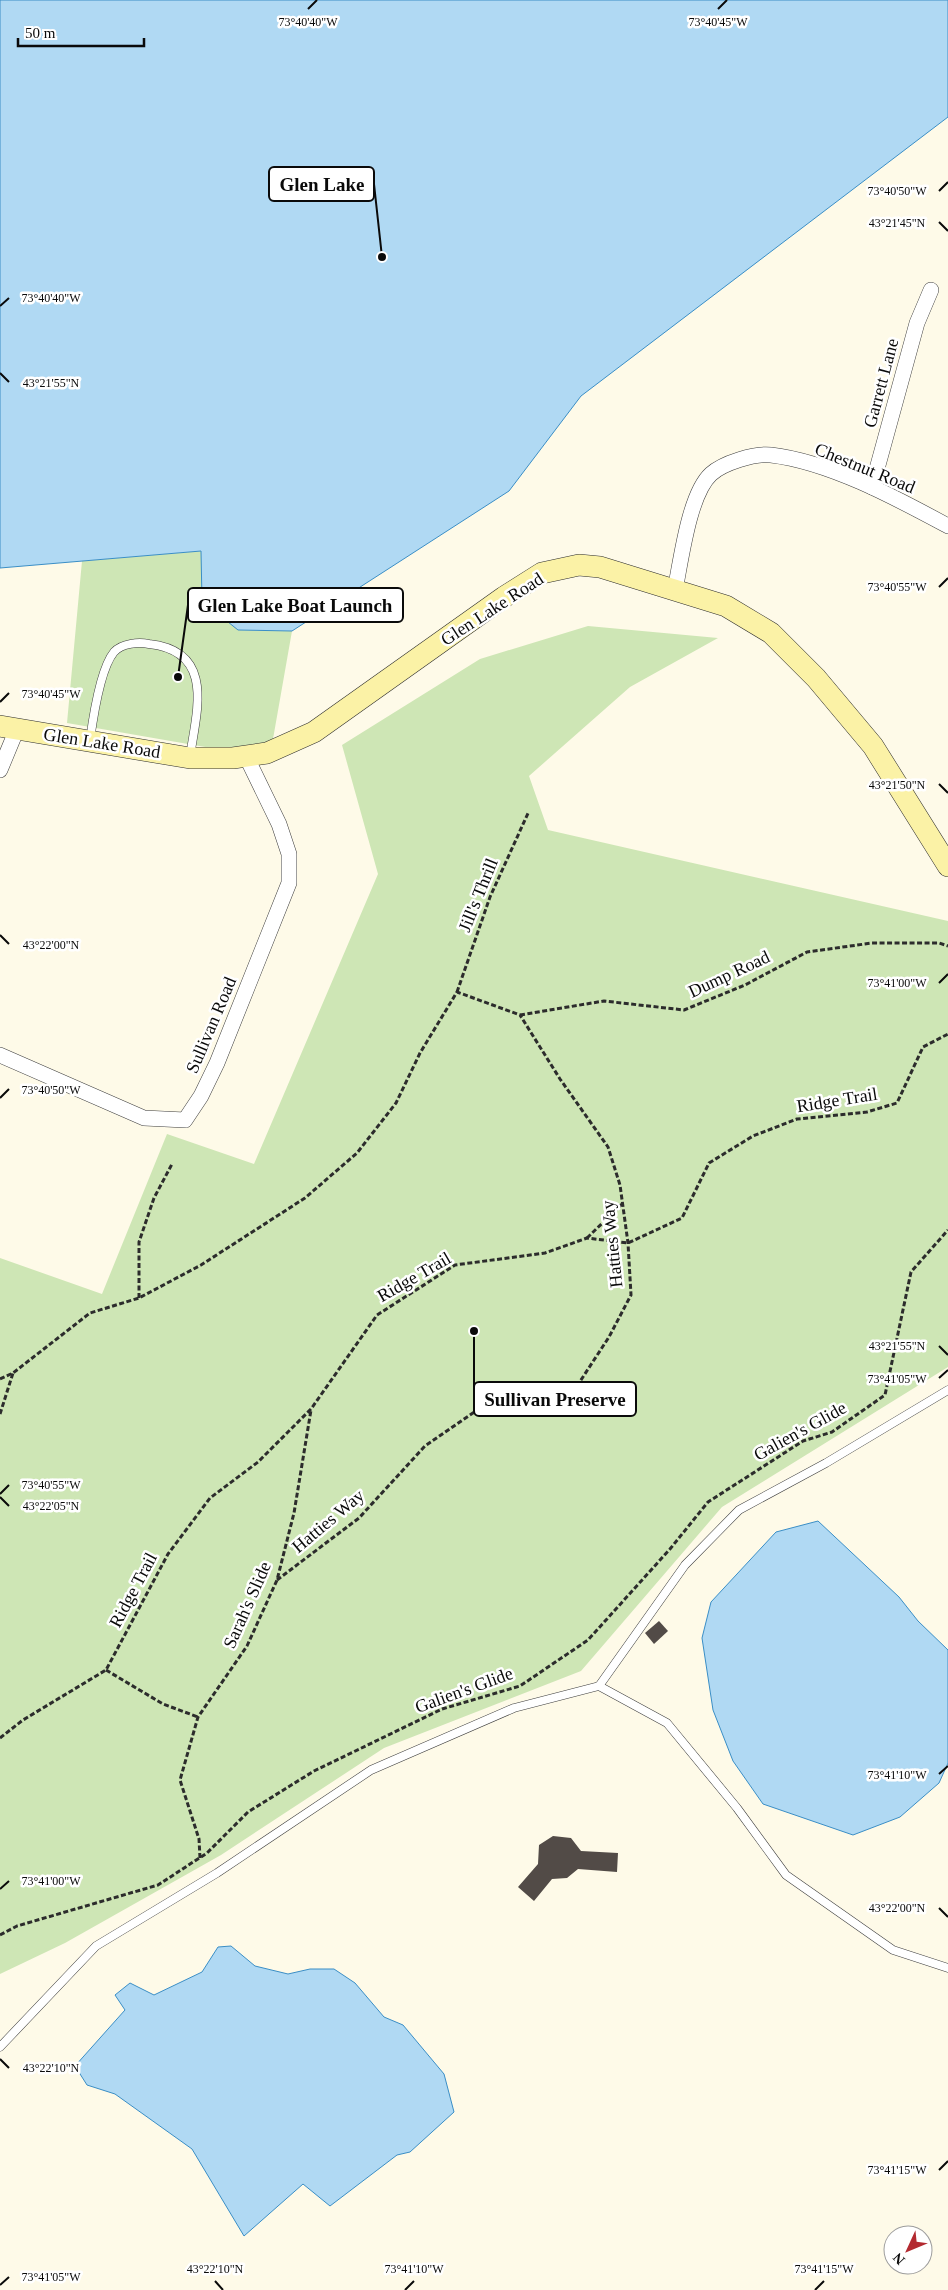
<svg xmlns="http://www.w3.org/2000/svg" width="948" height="2290" font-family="'Times New Roman',serif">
<rect width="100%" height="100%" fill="#fefae8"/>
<g fill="#cee6b5">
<path d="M201 551 238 630 292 631 273 739 251 749 211 748 67 723 82 561Z"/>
<path d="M588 626 718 638 630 687 529 776 548 830 948 921V1367L722 1507 581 1671 384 1748 221 1855 65 1943 0 1974V1258L102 1294 167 1134 254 1164 378 874 342 745 480 659Z"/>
</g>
<g fill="#b0d9f3" stroke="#3a8ec6">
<path d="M0 0H948V117L581 396 509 491 292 631 238 630 202 601 201 551 0 568Z"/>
<path d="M818 1521 899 1597 918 1621 948 1650V1763L939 1783 900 1817 853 1835 763 1804 733 1761 713 1710 702 1638 711 1602 776 1532Z"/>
<path d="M231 1946 255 1966 288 1974 310 1969H334L355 1983 384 2017 403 2025 444 2074 454 2112 410 2152 397 2155 330 2206 303 2184 244 2236 192 2149 115 2094 87 2085 75 2066 125 2010 115 1995 130 1983 154 1995 202 1972 218 1947Z"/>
</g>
<g fill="#524b47">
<path d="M659 1621 668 1631 654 1644 645 1633Z"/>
<path d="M553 1836 571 1838 581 1851 618 1853 617 1872 578 1869 567 1878 552 1879 534 1901 518 1887 538 1864 539 1845Z"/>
</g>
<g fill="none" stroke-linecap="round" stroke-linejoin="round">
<g stroke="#3d3d3d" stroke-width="9">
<g id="lane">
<path d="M90 740C93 718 100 669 114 652 122 643 139 642 149 644 215 651 197 710 190 756"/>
<path d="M599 1686 667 1723 737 1808 786 1875 893 1950 948 1968"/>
<path d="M0 2047 96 1946 217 1873 371 1770 514 1708 599 1686 685 1565 739 1510 826 1463 948 1390"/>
</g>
</g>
<g stroke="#3d3d3d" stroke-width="16">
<g id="street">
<path d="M872 487 917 323 931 290"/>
<path d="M675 590C681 561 689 494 711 474 723 463 755 453 771 455 830 462 896 498 948 526"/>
<path d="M0 770 17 729"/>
<path d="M0 1055 144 1118 185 1120 201 1096 217 1063 289 883V854L279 824 246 756"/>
</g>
</g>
<g stroke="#2c2c2c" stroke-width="22">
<path id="secondary" d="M0 726 190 758H233L267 753 314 732 504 597 542 573 579 565 600 567 726 606 771 633 816 678 873 746 948 866"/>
</g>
<g stroke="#2c2c2c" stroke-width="3" stroke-dasharray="5 2.5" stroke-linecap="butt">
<path d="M457 992 490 897 529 811"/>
<path d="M520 1015 604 1001 684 1010 745 985 807 952 872 943H939L948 946"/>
<path d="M587 1238 622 1204"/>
<path d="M139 1298V1242L154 1198 172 1164"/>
<path d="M0 1379 13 1373 90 1313 139 1298 201 1265 305 1198 357 1153 396 1103 420 1053 457 992 520 1015"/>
<path d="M0 1414 13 1373"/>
<path d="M277 1580 359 1518 425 1446 502 1393 579 1383 609 1337 631 1295 628 1243 620 1185 608 1147 560 1079 520 1015"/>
<path d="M106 1670 163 1704 198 1717"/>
<path d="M0 1738 23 1720 106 1670 168 1554 210 1498 258 1462 311 1409 377 1315 455 1265 545 1253 587 1238 628 1243 682 1218 709 1163 753 1136 797 1119 867 1112 897 1103 923 1047 948 1034"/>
<path d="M200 1858 199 1839 180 1780 198 1717 247 1646 277 1580 294 1513 311 1410"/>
<path d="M0 1935 17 1926 158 1885 207 1853 248 1812 314 1771 442 1709 520 1686 588 1640 670 1549 708 1502 803 1441 832 1432 885 1395 911 1272 948 1230"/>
</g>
<use href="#lane" stroke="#fff" stroke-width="8"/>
<use href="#street" stroke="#fff" stroke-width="15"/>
<use href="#secondary" stroke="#fbf2a6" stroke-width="21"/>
</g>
<path fill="none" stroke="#0a0a0a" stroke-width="2" d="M308 9 317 0M718 9 727 0M939 191 948 182M939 222 948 231M0 306 9 298M0 373 9 382M939 587 948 578M0 702 9 693M939 784 948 793M0 935 9 944M939 983 948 974M0 1098 9 1089M939 1346 948 1355M939 1378 948 1370M0 1494 9 1485M0 1497 9 1506M939 1774 948 1766M0 1889 9 1881M939 1908 948 1917M0 2059 9 2068M939 2170 948 2161M215 2281 223 2290M0 2285 9 2277M405 2290 414 2281M815 2290 824 2281"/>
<g text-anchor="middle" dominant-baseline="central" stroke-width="5" stroke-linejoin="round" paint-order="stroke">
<g font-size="18" fill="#0a0a0a" stroke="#fff">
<text transform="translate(881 383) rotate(-75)">Garrett Lane</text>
<text transform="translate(865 468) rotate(22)">Chestnut Road</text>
<text transform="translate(492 609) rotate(-33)">Glen Lake Road</text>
<text transform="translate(102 743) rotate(9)">Glen Lake Road</text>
<text transform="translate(478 895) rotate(-68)">Jill's Thrill</text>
<text transform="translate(729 974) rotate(-25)">Dump Road</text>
<text transform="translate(211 1025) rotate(-67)">Sullivan Road</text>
<text transform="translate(837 1100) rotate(-9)">Ridge Trail</text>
<text transform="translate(612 1244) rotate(-96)">Hatties Way</text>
<text transform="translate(414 1277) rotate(-30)">Ridge Trail</text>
<text transform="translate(800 1431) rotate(-29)">Galien's Glide</text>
<text transform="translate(328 1521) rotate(-40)">Hatties Way</text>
<text transform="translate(133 1590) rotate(-62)">Ridge Trail</text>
<text transform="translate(247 1605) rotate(-66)">Sarah's Slide</text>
<text transform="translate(464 1690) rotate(-20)">Galien's Glide</text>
</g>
</g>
<g font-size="12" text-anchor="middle" fill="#0a0a0a" stroke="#fff" stroke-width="5" stroke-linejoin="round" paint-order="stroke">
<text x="308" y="26">73°40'40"W</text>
<text x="718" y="26">73°40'45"W</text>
<text x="897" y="195">73°40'50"W</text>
<text x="897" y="227">43°21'45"N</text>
<text x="51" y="302">73°40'40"W</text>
<text x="51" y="387">43°21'55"N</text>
<text x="897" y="591">73°40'55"W</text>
<text x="51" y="698">73°40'45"W</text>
<text x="897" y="789">43°21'50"N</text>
<text x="51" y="949">43°22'00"N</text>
<text x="897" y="987">73°41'00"W</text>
<text x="51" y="1094">73°40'50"W</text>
<text x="897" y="1350">43°21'55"N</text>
<text x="897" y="1383">73°41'05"W</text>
<text x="51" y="1489">73°40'55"W</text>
<text x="51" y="1510">43°22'05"N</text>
<text x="897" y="1779">73°41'10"W</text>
<text x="51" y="1885">73°41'00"W</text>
<text x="897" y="1912">43°22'00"N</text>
<text x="51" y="2072">43°22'10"N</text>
<text x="897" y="2174">73°41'15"W</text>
<text x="215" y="2273">43°22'10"N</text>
<text x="414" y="2273">73°41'10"W</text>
<text x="824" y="2273">73°41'15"W</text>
<text x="51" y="2281">73°41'05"W</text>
</g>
<path fill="none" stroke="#0a0a0a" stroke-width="2" d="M382 257L374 184M178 677L188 605M474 1331L474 1399"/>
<g fill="#0a0a0a" stroke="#fff" stroke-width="2">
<circle cx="382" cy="257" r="5"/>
<circle cx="178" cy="677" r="5"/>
<circle cx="474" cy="1331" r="5"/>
</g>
<g fill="#fff" stroke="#0a0a0a" stroke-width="2">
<rect x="269" y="167" width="105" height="34" rx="5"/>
<rect x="188" y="588" width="215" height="34" rx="5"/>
<rect x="474" y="1382" width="162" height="34" rx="5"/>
</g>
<g font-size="19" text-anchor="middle" font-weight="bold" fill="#0a0a0a">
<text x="322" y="191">Glen Lake</text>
<text x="295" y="612">Glen Lake Boat Launch</text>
<text x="555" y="1406">Sullivan Preserve</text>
</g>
<g transform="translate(908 2250) rotate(226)"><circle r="24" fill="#ffffff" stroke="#9d9d9d"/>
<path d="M0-4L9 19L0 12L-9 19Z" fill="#b32a30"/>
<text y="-8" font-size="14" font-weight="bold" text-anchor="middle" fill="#0a0a0a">N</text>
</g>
<path d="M18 38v8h126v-8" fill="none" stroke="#0a0a0a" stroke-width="2.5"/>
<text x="25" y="38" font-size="15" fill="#0a0a0a" stroke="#ffffff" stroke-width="4" paint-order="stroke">50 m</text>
</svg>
